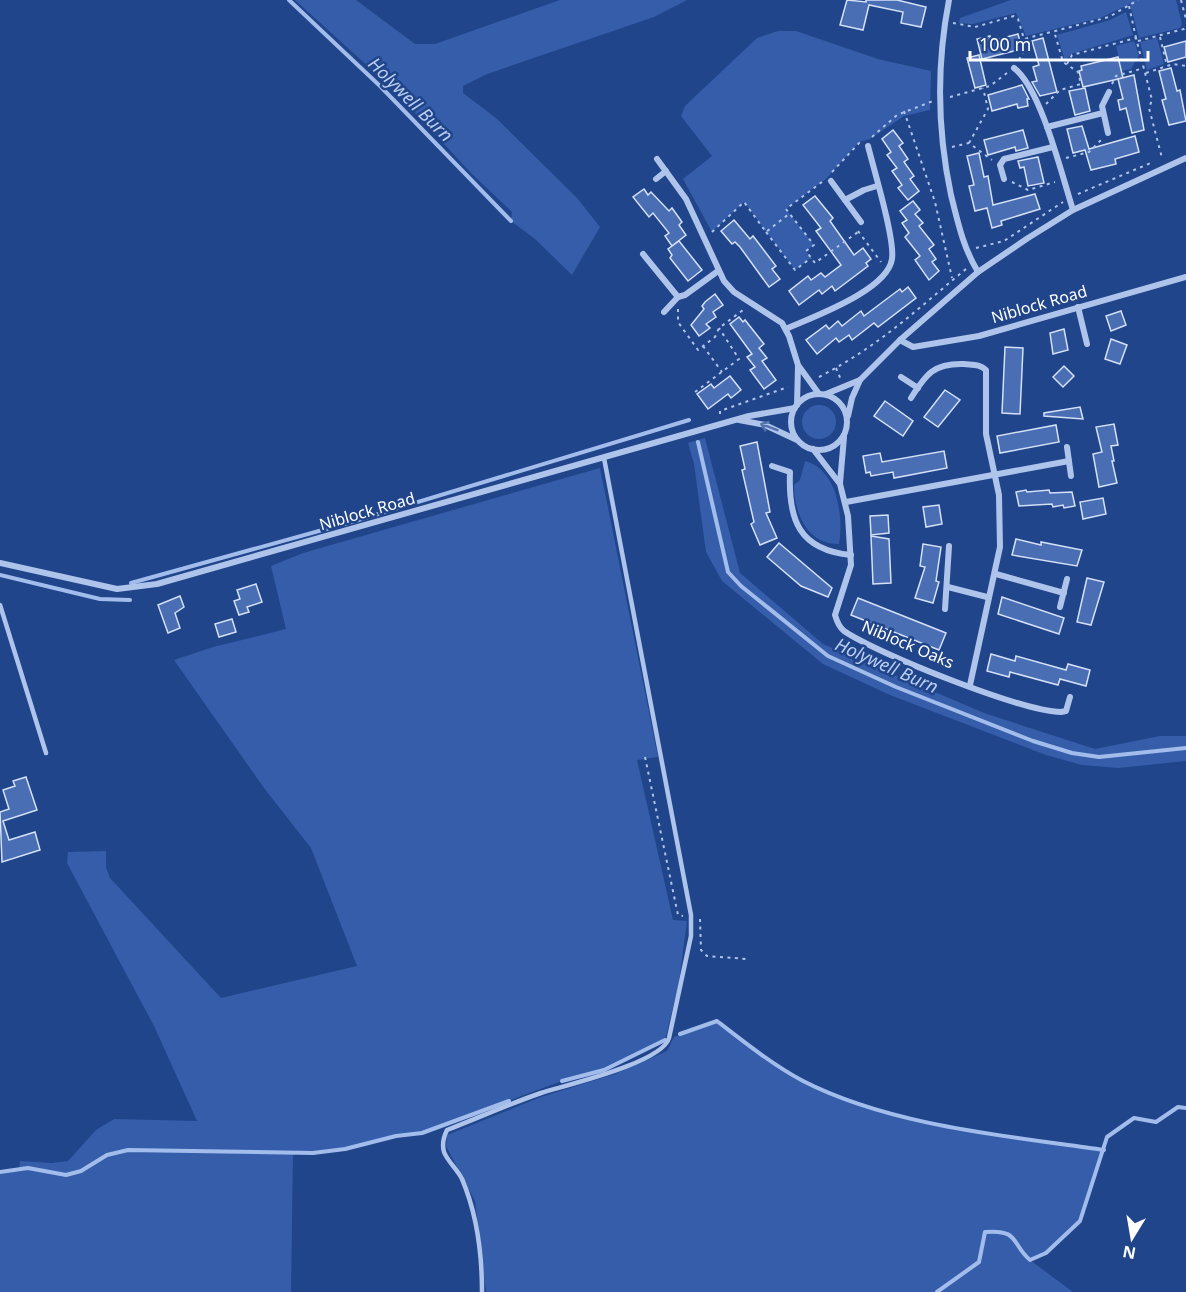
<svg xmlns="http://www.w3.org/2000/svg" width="1186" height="1292" font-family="'Noto Sans',sans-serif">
<rect width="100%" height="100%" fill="#21458b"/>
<g fill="#355da9">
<path d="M295 0H356L415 44H435L560 0H687L654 17 487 74 463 86V93L496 118 577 198 600 227 572 275 535 239 511 221 512 212 471 173 392 88Z"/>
<path d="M1011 0H1176L1182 24 1180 28 1139 38 1130 4 1100 18 1026 36 1016 13 973 24 959 23 960 18Z"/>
<path d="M1126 12 1133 35 1071 54 1065 61 1057 35 1110 20Z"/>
<path d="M778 31H796L878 59 931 71 930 110 904 116 870 139 859 142 827 178 786 209 814 245 806 251 811 258 795 270 744 202 712 232 683 179 712 156 681 116 685 106 757 38Z"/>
<path d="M1157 38 1164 64 1147 70 1140 42Z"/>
<path d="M1134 41 1139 55 1131 69 1122 71 1116 46Z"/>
<circle cx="819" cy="422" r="17"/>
<path d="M705 438 740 573 823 644 984 713 1095 749 1160 736H1186V761L1118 768 1082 765 1046 755 890 695 823 664 722 581 706 552 694 464 688 443Z"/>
<path d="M805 461C837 469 844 516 839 544 807 545 794 512 794 485L800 480Z"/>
<path d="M600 468 658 757 637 760 673 920 687 921 679 982 665 1040 604 1070 562 1081 422 1133 396 1136 345 1149 293 1153 291 1292H0V1172L19 1169 20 1161 52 1163 68 1161 96 1130 114 1119 197 1121 154 1026 67 863 68 852 106 851V867L110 878 221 998 357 966 311 848 264 788 174 660 213 647 286 629 271 566 303 553Z"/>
<path d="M717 1021 745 1043 809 1084 889 1113 992 1133 1104 1150 1094 1172 1080 1221 1046 1253 1030 1260 1073 1292H486L475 1201 446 1146 447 1135 541 1097 615 1074 667 1051 674 1037Z"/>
</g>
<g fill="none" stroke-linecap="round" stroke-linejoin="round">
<g stroke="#a2bdec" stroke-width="4">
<path d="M289 0 380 86 511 221"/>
<path d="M698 442 728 572 741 586 828 656 896 687 1033 741 1072 753 1099 757 1186 748"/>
<path d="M0 575 100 599 130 600"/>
<path d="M131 583 355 521 689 420"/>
<path d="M680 1034 717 1021C744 1042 773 1065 803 1081 891 1126 1007 1136 1104 1150"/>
<path d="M562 1081 604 1070 665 1040"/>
<path d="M0 1172 28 1168 66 1175 81 1171 107 1155 128 1150 313 1153 345 1149 396 1136 422 1133 509 1101"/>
<path d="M937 1292 979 1262 985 1232C1020 1229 1011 1244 1030 1260L1046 1253 1080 1221 1107 1137 1134 1118 1156 1122 1178 1107 1186 1108"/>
</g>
</g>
<g fill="#4a6eb3" stroke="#d3e0f8" stroke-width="1.5">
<path d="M847 0 866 2V0H897L926 7 921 27 901 23 903 12 869 5 863 30 840 25Z"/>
<path d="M1018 34 1022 49 982 59 977 39 990 36 991 41Z"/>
<path d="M1043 38 1057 92 1040 96 1032 82 1037 81 1033 67 1039 65 1032 41Z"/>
<path d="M1186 41V57L1168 62 1164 47Z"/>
<path d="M979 55 986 85 975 88 967 58Z"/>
<path d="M1118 57 1123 78 1083 87 1079 71 1082 70 1081 66Z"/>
<path d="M1171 68 1177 91 1180 90 1186 121 1169 125 1162 100 1166 99 1159 71Z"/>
<path d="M1134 75 1144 130 1132 133 1126 108 1120 110 1118 100 1123 99 1118 79Z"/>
<path d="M1022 85 1029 99H1027L1028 106 1018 108 1017 104 992 111 988 95Z"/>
<path d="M1085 88 1090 111 1075 115 1069 91Z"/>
<path d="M1082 126 1089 149 1135 136 1139 152 1115 159 1116 164 1091 170 1085 150 1073 153 1067 129Z"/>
<path d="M893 130 903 143 899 146 908 159 904 162 914 176 910 179 919 191 908 200 898 188 902 185 892 171 897 168 887 155 891 152 882 139Z"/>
<path d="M1023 130 1028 148 1016 151 1015 147 988 155 984 140Z"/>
<path d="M979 153 984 177 988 176 993 205 1035 194 1040 209 1001 221 1002 225 992 228 987 208 975 211 969 186 974 185 967 156Z"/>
<path d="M1038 157 1044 183 1028 186 1024 167 1020 168 1018 161Z"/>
<path d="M644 189 648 195 651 192 669 211 672 208 682 222 679 225 686 235 672 246 665 236 669 233 653 213 649 217 633 197Z"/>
<path d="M815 196 833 218 830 221 854 255 863 248 871 259 866 263 868 266 835 291 832 286 822 294 819 290 799 305 789 291 808 276 811 280 821 273 825 277 841 265 816 231 821 228 803 205Z"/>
<path d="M913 201 920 210 915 214 923 223 919 226 934 245 929 249 936 259 932 262 939 271 929 280 915 260 920 256 905 237 909 233 902 223 907 220 900 211Z"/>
<path d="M734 220 750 239 753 236 776 266 772 269 780 279 769 287 740 247 735 242 732 244 721 231Z"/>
<path d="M679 241 702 270 688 281 670 258 672 255 668 249Z"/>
<path d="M908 287 916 298 878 327 874 323 852 340 849 335 839 342 836 338 817 354 806 340 826 325 829 329 838 321 842 326 861 311 864 316 900 289 902 292Z"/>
<path d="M715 294 723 305 713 312 716 317 706 324 710 328 699 336 691 325 704 309 702 306 705 302Z"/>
<path d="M1121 311 1126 325 1111 331 1106 316Z"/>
<path d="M739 317 743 322 745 320 764 344 759 348 767 358 762 361 776 380 764 389 750 370 755 367 747 357 752 354 730 324Z"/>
<path d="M1064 329 1068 350 1053 354 1050 333Z"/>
<path d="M1111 339 1127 345 1120 364 1105 359Z"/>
<path d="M1005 347 1023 348 1020 414 1002 413Z"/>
<path d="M1064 366 1074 376 1063 387 1053 377Z"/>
<path d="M730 376 741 390 731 398 728 394 708 409 697 394 711 384 714 388Z"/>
<path d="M945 390 960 400 938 427 924 417Z"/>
<path d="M885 401 913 421 903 436 874 416Z"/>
<path d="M1080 407 1083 419 1044 416V413Z"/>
<path d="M1114 424 1118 445 1111 446 1114 461H1112L1117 483 1099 487 1093 454 1102 452 1096 427Z"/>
<path d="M1056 425 1059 442 1000 453 997 436Z"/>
<path d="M757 442 770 512 766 513 777 538 760 545 751 524 754 522 742 470 745 469 740 446Z"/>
<path d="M944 451 947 468 894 478 893 472 871 476 870 472 866 473 863 456 880 453 882 462Z"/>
<path d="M1026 490 1027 492 1049 490 1050 493 1072 492 1075 506 1064 508 1063 505 1053 507 1052 504 1019 506 1016 492Z"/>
<path d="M1103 498 1106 514 1083 519 1080 502Z"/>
<path d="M939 505 942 524 926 527 923 507Z"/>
<path d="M888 515 889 533 871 535 870 516Z"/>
<path d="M871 536 889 539 891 583 873 584Z"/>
<path d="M1016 539 1041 545V542L1082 550 1077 566 1012 555Z"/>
<path d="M779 543 832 588 828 597 801 586 767 557Z"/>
<path d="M923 544 941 547 936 581 939 582 933 603 915 598 925 567 920 566Z"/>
<path d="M1087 578 1104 582 1091 625 1077 622Z"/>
<path d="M256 584 262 602 247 607 249 612 239 615 234 601 240 599 237 590Z"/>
<path d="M180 596 184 607 175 613 180 628 168 633 158 605Z"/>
<path d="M1002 597 1064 618 1059 634 998 614Z"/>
<path d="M858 598 946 633 939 650 851 615Z"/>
<path d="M232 619 236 632 219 637 215 624Z"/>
<path d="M991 654 1015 661 1016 656 1066 670 1068 664 1090 670 1086 686 1060 679 1058 685 1010 672 1009 677 987 671Z"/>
<path d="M26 777 37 810 3 821 9 840 35 832 40 850 2 862 0 812 9 809 3 790 15 786 13 781Z"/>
</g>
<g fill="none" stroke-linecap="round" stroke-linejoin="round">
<g stroke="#aec4eb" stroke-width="2" stroke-dasharray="3 4.5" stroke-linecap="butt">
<path d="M1181 0 1186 19"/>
<path d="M1129 6 1136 38"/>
<path d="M953 23 975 27 1014 16 1018 19 1024 39 1109 17 1138 0"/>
<path d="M1160 37 1167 66"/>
<path d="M1138 41 1184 29 1186 26"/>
<path d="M1019 60 1025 48 1024 39"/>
<path d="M1067 64 1072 55 1136 38 1152 100 1149 108 1162 158"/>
<path d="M1146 73 1173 64 1186 66"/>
<path d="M1112 84 1116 76 1144 68"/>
<path d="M950 97 990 86 1007 73"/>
<path d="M1046 104 1060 90 1081 84 1078 72 1063 62 1054 31"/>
<path d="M904 111 935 202 952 278"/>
<path d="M872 137 897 115 933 101"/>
<path d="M969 143 988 109 983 88"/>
<path d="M952 147 969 143 992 160"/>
<path d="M1066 158 1089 152 1102 139"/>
<path d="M832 172 861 141"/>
<path d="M822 182 786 209 814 245 806 251 815 263 858 232"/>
<path d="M1012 182 1028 190 1055 182"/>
<path d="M1078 194 1153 162"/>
<path d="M858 231 881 262"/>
<path d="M712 232 744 202 766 232 789 214"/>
<path d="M766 232 795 270 811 258"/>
<path d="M976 248 1004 241 1063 202"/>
<path d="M678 309V322L698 350 715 337 719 328 743 310"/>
<path d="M703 346 722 372"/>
<path d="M836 368 841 380"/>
<path d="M819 377C879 346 915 311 966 269"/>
<path d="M695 392 739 359 719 328"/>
<path d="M720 414V411L788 387"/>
<path d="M645 757 678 915 683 916"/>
<path d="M700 919 701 950 707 956 747 959"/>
</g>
<g stroke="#aec4eb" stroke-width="4.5">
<path d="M0 605 46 753"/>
<path d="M482 1292C482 1254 477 1214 462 1179 457 1169 448 1162 444 1152 442 1145 444 1136 447 1130 478 1118 509 1104 541 1093 566 1085 662 1063 669 1038L691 936V915L604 458"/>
</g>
<g stroke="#aec4eb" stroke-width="6">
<path d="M949 0C936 67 937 129 951 195 958 223 963 247 978 272"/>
<path d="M1014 68C1041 88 1062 176 1073 210"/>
<path d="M1047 127 1103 113"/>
<path d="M1108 133 1102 106 1109 92"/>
<path d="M657 159 686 199 724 281 734 292 782 323 789 336 798 365 819 394"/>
<path d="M656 179 666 171"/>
<path d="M1004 179 1000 165 1004 159 1053 147"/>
<path d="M831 181 861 222"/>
<path d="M845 200 864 190 877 186"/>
<path d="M643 254 678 297 685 295 718 271"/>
<path d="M1078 307 1087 344"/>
<path d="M664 312 678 297"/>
<path d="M786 329C812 317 887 291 892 259 895 239 874 170 868 146"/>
<path d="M900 340 913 347 979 336 1186 277"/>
<path d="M901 377 918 388"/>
<circle cx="819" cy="422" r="28"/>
<path d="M826 394 860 380 900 340 978 272 1028 238 1073 210 1186 158"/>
<path d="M911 398C926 374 934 363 964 364 973 365 980 364 986 370V434L999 495 1000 547 970 685"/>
<path d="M797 405 798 366"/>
<path d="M848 416 852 398 860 380"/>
<path d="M739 420 765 425 797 440"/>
<path d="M1067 447 1071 476"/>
<path d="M813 449 840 484 848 516 851 565 835 615C837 622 839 627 844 631 878 654 1021 711 1061 712L1066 711 1070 697"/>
<path d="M772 466 790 472C788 520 799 550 851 555"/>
<path d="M840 483 844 437"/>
<path d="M846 502 1069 461"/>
<path d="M0 563 117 589 157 584 749 416 795 408"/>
<path d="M996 574 1064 593"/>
<path d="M948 587 987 597"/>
<path d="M1060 607 1067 579"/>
<path d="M945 609 949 546"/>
</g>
</g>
<defs><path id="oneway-shaft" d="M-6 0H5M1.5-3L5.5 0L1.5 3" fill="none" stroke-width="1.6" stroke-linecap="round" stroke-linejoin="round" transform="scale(1.5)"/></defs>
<use stroke="#5271ad" href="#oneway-shaft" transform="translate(769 427) rotate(-159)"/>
<g text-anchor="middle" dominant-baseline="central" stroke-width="5" stroke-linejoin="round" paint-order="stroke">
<g font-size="16" fill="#fff" stroke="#21458b">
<text transform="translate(1039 304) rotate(-16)">Niblock Road</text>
<text transform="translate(367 511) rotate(-16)">Niblock Road</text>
<text transform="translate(908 644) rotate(23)">Niblock Oaks</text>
</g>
<g font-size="18" font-style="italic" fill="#bacef2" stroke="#21458b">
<text transform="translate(411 99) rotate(45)">Holywell Burn</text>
<text transform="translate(887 665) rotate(24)">Holywell Burn</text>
</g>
</g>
<g transform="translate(1132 1238) rotate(191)" stroke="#21458b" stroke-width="4.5" paint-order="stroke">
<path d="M0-4.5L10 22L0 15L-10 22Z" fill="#ffffff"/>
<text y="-9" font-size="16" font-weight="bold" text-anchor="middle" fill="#ffffff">N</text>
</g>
<path d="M970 51v9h178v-9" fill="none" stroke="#ffffff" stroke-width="3"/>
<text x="979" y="51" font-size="18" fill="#ffffff" stroke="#21458b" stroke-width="4.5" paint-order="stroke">100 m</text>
</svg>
